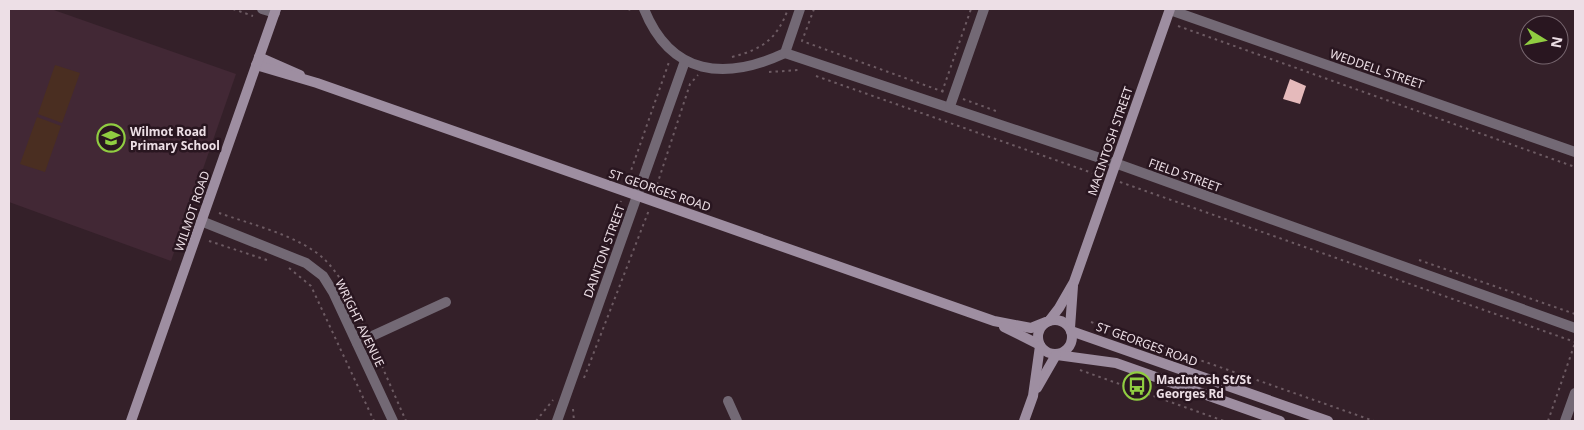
<svg xmlns="http://www.w3.org/2000/svg" width="1584" height="430" font-family="'Noto Sans',sans-serif">
<rect width="100%" height="100%" fill="#342029"/>
<path fill="#422835" d="M9 9H51L236 74 171 261 9 202Z"/>
<g fill="#4a2e21">
<path d="M55 65 80 73 62 123 38 114Z"/>
<path d="M37 117 61 126 45 172 20 164Z"/>
</g>
<path fill="#e5babb" d="M1290 79 1306 86 1300 104 1283 99Z"/>
<g fill="none" stroke-linecap="round" stroke-linejoin="round">
<g stroke="#6d5b63" stroke-width="2" stroke-dasharray="2.5 4" stroke-linecap="butt">
<path d="M233 9 253 16"/>
<path d="M628 9 634 11"/>
<path d="M814 9 802 41 944 92"/>
<path d="M1178 26 1575 167"/>
<path d="M732 57C763 49 777 39 788 9"/>
<path d="M769 72 799 70"/>
<path d="M816 76 1101 176"/>
<path d="M942 92 971 9"/>
<path d="M963 99 996 111"/>
<path d="M627 182 669 62"/>
<path d="M1120 182 1575 342"/>
<path d="M655 191 690 84 698 75"/>
<path d="M219 213C250 224 300 236 324 259 343 277 354 304 365 328"/>
<path d="M209 241 270 261"/>
<path d="M1419 260 1575 314"/>
<path d="M289 268 311 286 374 421"/>
<path d="M594 282 621 201"/>
<path d="M1091 322 1374 421"/>
<path d="M374 348 406 421"/>
<path d="M1080 370 1224 421"/>
<path d="M584 378 649 210"/>
<path d="M573 409 574 421"/>
<path d="M536 421 553 400"/>
<path d="M1548 421 1575 343"/>
</g>
<g stroke="#736975" stroke-width="10">
<path d="M262 9 275 13"/>
<path d="M644 9C671 76 725 81 785 53L800 9"/>
<path d="M1170 10 1575 152"/>
<path d="M785 53 1115 163 1575 328"/>
<path d="M950 106 984 9"/>
<path d="M201 221 306 263 323 276 333 292 393 421"/>
<path d="M357 343 446 302"/>
<path d="M728 401 737 421"/>
<path d="M557 421 685 61"/>
<path d="M1565 421 1575 393"/>
</g>
<g stroke="#9e8ea1" stroke-width="10">
<path d="M259 57 300 75"/>
<path d="M256 65 317 83 994 321 1031 328 1046 322"/>
<circle cx="1055" cy="337" r="17"/>
<path d="M1049 321 1059 308 1074 282 1170 9"/>
<path d="M1004 327 1040 345"/>
<path d="M1070 328 1073 286"/>
<path d="M1071 331 1328 421"/>
<path d="M1057 355 1116 363 1280 421"/>
<path d="M1037 388 1056 355"/>
<path d="M131 421 276 9"/>
<path d="M1024 421 1033 396 1040 346"/>
</g>
</g>
<defs>
<g id="school-ring" transform="scale(1.4375)"><circle r="9.5" fill="#291620" stroke="#90cd41" stroke-width="1.5"/><path d="M0-5L7-2L0 1L-7-2ZM-4 1L0 2.5L4 1V4Q0 6-4 4Z" fill="#90cd41"/></g>
<g id="bus-ring" transform="scale(1.4375)"><circle r="9.5" fill="#291620" stroke="#90cd41" stroke-width="1.5"/><path d="M-5-6H5V4H4V6H2V4H-2V6H-4V4H-5ZM-3.5-4V0h7V-4ZM-3.5 1.2v1.5H-2V1.2ZM2 1.2v1.5H3.5V1.2Z" fill="#90cd41"/></g>
</defs>
<g fill-rule="evenodd">
<use href="#school-ring" x="111" y="138"/>
<use href="#bus-ring" x="1137" y="386"/>
</g>
<g text-anchor="middle" dominant-baseline="central" stroke-width="5" stroke-linejoin="round" paint-order="stroke">
<g font-size="12" fill="#eddfe6" stroke="#291620">
<text transform="translate(1377 69) rotate(19)">WEDDELL STREET</text>
<text transform="translate(1110 141) rotate(-71)">MACINTOSH STREET</text>
<text transform="translate(1185 175) rotate(20)">FIELD STREET</text>
<text transform="translate(660 190) rotate(19)">ST GEORGES ROAD</text>
<text transform="translate(192 211) rotate(-71)">WILMOT ROAD</text>
<text transform="translate(604 251) rotate(-70)">DAINTON STREET</text>
<text transform="translate(360 323) rotate(64)">WRIGHT AVENUE</text>
<text transform="translate(1147 344) rotate(20)">ST GEORGES ROAD</text>
</g>
<g font-size="12" font-weight="bold" fill="#eddfe6" stroke="#291620" text-anchor="start">
<text x="130" y="131">Wilmot Road<tspan x="130" dy="14">Primary School</tspan></text>
<text x="1156" y="379">MacIntosh St/St<tspan x="1156" dy="14">Georges Rd</tspan></text>
</g>
</g>
<rect width="1584" height="430" fill="none" stroke="#eddfe6" stroke-width="20"/>
<g transform="translate(1544 40) rotate(100)"><circle r="24" fill="#291620" stroke="#77666f"/>
<path d="M0-4L9 19L0 12L-9 19Z" fill="#90cd41"/>
<text y="-8" font-size="14" font-weight="bold" text-anchor="middle" fill="#eddfe6">N</text>
</g>
</svg>
